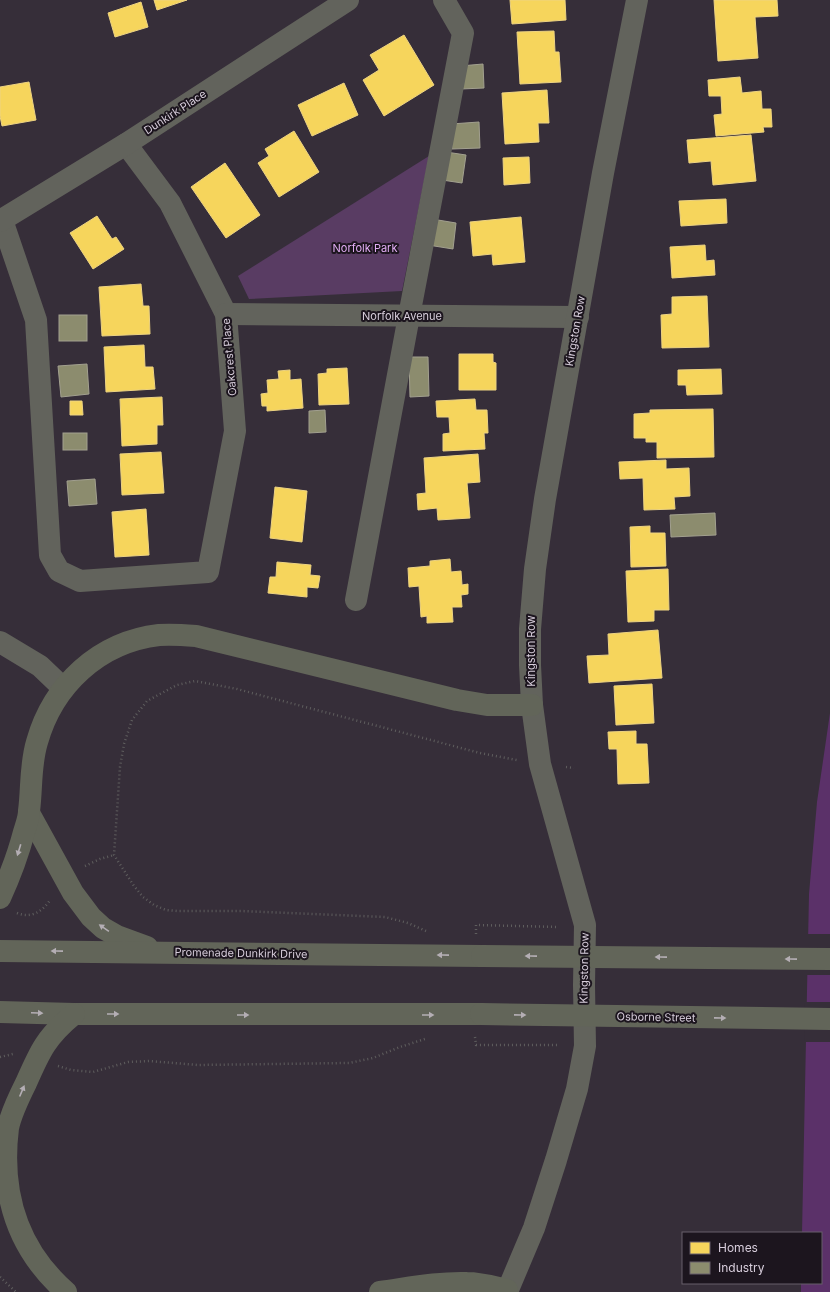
<svg xmlns="http://www.w3.org/2000/svg" width="830" height="1292" font-family="Inter,sans-serif">
<rect width="100%" height="100%" fill="#362e39"/>
<path fill="#593c63" d="M429 156 402 291 249 299 238 276Z"/>
<path fill="#5b3169" d="M830 713V1292H801V1283H821V1233H802L809 894 817 802Z"/>
<g fill="#362e39">
<rect x="806" y="934" width="24" height="41"/>
<path d="M805 1002H830V1042H804Z"/>
</g>
<g fill="#f6d55c" stroke="#edd382">
<path d="M154 0H187L157 10Z"/>
<path d="M510 0H565L566 20 512 24Z"/>
<path d="M714 0H777L778 16 755 17 758 58 718 61Z"/>
<path d="M141 2 148 27 115 37 108 13Z"/>
<path d="M554 31 555 52H559L561 82 520 84 517 32Z"/>
<path d="M404 35 434 85 384 116 363 80 379 70 370 55Z"/>
<path d="M740 77 742 93 761 91 762 109H771L772 127H763L764 132 716 136 714 115 722 114 721 96H709L708 80Z"/>
<path d="M29 82 36 120 2 126 0 116V87Z"/>
<path d="M344 83 358 115 312 136 298 105Z"/>
<path d="M547 90 549 123H538L539 142 505 144 502 93Z"/>
<path d="M294 131 319 172 279 197 258 163 269 156 265 149Z"/>
<path d="M751 135 756 181 713 185 711 161 689 163 687 140Z"/>
<path d="M529 157 530 183 504 185 503 158Z"/>
<path d="M225 163 260 215 226 238 191 187Z"/>
<path d="M726 199 727 223 681 226 679 201Z"/>
<path d="M97 216 112 239 116 237 124 249 93 269 70 233Z"/>
<path d="M521 217 525 262 493 265 492 254 473 256 470 222Z"/>
<path d="M705 245 706 261 714 260 715 275 672 278 670 247Z"/>
<path d="M141 284 143 306H149L150 334 102 336 99 287Z"/>
<path d="M707 296 709 347 662 348 661 315 672 314V297Z"/>
<path d="M144 345 145 367H153L155 389 106 392 104 347Z"/>
<path d="M459 354H493V362L496 363V390H459Z"/>
<path d="M347 368 349 404 319 405 318 374 327 373V369Z"/>
<path d="M721 369 722 394 687 395 686 385H678V370Z"/>
<path d="M290 370V380L301 379 303 408 267 411V406H262L261 394 268 393 267 380 279 379 278 371Z"/>
<path d="M162 397 163 425H157V444L122 446 120 399Z"/>
<path d="M475 399 476 410H487L488 433H484L485 449 443 451V434L450 433 449 417H437L436 401Z"/>
<path d="M70 401H82L83 415H70Z"/>
<path d="M713 409 714 457 657 458V442H646V438H634V414L650 413V410Z"/>
<path d="M161 452 164 493 122 495 120 454Z"/>
<path d="M478 454 480 482 467 483 470 518 438 520 437 508 418 510 417 494 426 493 424 458Z"/>
<path d="M666 460V469L689 468 690 496 674 497 675 509 644 510 643 478 620 479 619 462Z"/>
<path d="M275 487 307 491 302 542 270 538Z"/>
<path d="M146 509 149 555 115 557 112 512Z"/>
<path d="M650 526V533H665L666 566 631 567 630 527Z"/>
<path d="M450 559 451 572 461 571 462 585 468 584V594L461 595 462 607H452L453 622 427 623V616L421 617 419 586 409 587 408 568 430 566V561Z"/>
<path d="M277 562 311 565 310 575 320 576 318 588 307 587V597L268 593 270 577H276Z"/>
<path d="M668 569 669 610H654V621L628 622 626 571Z"/>
<path d="M658 630 662 678 589 683 587 656 609 655 608 634Z"/>
<path d="M652 684 654 723 616 725 614 686Z"/>
<path d="M636 731V744H647L649 783 618 784 617 749H609L608 732Z"/>
</g>
<g fill="#8c8c6e" stroke="#a2a08f">
<path d="M483 64 484 88 461 89 460 66Z"/>
<path d="M479 122 480 148 452 149 451 124Z"/>
<path d="M446 152 466 155 462 183 442 180Z"/>
<path d="M432 219 456 223 453 249 428 245Z"/>
<rect x="59" y="315" width="28" height="26"/>
<path d="M409 357H428L429 396 410 397Z"/>
<path d="M87 364 89 394 61 397 58 366Z"/>
<path d="M325 410 326 432 309 433V411Z"/>
<rect x="63" y="433" width="24" height="17"/>
<path d="M95 479 97 504 69 506 67 481Z"/>
<path d="M715 513 716 535 671 537 670 515Z"/>
</g>
<g fill="none" stroke-linecap="round" stroke-linejoin="round">
<g stroke="#5f5e5e" stroke-width="2.5" stroke-dasharray="1 3" stroke-linecap="butt">
<path d="M566 767 574 768"/>
<path d="M85 866 100 859 114 855"/>
<path d="M17 913C31 919 43 911 50 900"/>
<path d="M426 931 408 923 385 917 241 911H178L166 910 154 905 143 897 134 886 114 855 120 767 124 744 132 720 147 701 160 694 177 685 195 681 237 689 480 753 517 760"/>
<path d="M476 934V925L559 927"/>
<path d="M475 1037 476 1045H557"/>
<path d="M0 1057 13 1054"/>
<path d="M58 1066 71 1070 93 1072 128 1062 149 1061 198 1065 349 1063 373 1058 400 1047 425 1039"/>
<path d="M0 1277 16 1292"/>
</g>
<g stroke="#62635c" stroke-width="22">
<path d="M2 220 36 320 50 555 59 571 80 581 208 572 235 431 226 314 170 203 126 144"/>
<path d="M0 221 126 144 348 0"/>
<path d="M226 314 578 317"/>
<path d="M356 600 409 316 463 33 444 0"/>
<path d="M0 642 40 666 63 688"/>
<path d="M507 1292 534 1228 556 1160 577 1089 585 1046 584 985 585 925 540 764 532 705 530 665V629L535 569 545 499 603 173 637 0"/>
</g>
<g stroke="#626559" stroke-width="22">
<path d="M29 813 73 893 91 917 103 928 117 936 147 947"/>
<path d="M0 898C10 876 18 855 24 832 26 825 29 818 29 811 32 788 30 765 37 742 53 685 99 642 159 635 171 634 184 635 196 636L457 700 487 705H532"/>
<path d="M0 951 482 956"/>
<path d="M0 1012 74 1014H481"/>
<path d="M66 1292C17 1249 0 1193 8 1128 11 1113 19 1097 26 1083 40 1051 46 1037 74 1014"/>
<path d="M380 1292C409 1288 438 1282 467 1283 481 1283 494 1287 507 1290"/>
</g>
<g stroke="#626559" stroke-width="22">
<path d="M482 956 830 959"/>
<path d="M481 1014 830 1019"/>
</g>
</g>
<defs><path id="oneway-solid" d="M-6-.8H1V-3.2L6.5 0L1 3.2V.8H-6Z"/></defs>
<g fill="#b4aeb4">
<use href="#oneway-solid" transform="translate(19 850) rotate(107)"/>
<use href="#oneway-solid" transform="translate(104 928) rotate(-145)"/>
<use href="#oneway-solid" transform="translate(57 951) rotate(-179)"/>
<use href="#oneway-solid" transform="translate(443 955) rotate(-179)"/>
<use href="#oneway-solid" transform="translate(531 956) rotate(-179)"/>
<use href="#oneway-solid" transform="translate(661 957) rotate(-179)"/>
<use href="#oneway-solid" transform="translate(791 959) rotate(-179)"/>
<use href="#oneway-solid" transform="translate(37 1013) rotate(2)"/>
<use href="#oneway-solid" transform="translate(113 1014)"/>
<use href="#oneway-solid" transform="translate(243 1015)"/>
<use href="#oneway-solid" transform="translate(428 1015)"/>
<use href="#oneway-solid" transform="translate(520 1015) rotate(1)"/>
<use href="#oneway-solid" transform="translate(720 1018) rotate(1)"/>
<use href="#oneway-solid" transform="translate(22 1091) rotate(-67)"/>
</g>
<g text-anchor="middle" dominant-baseline="central" stroke-width="4" stroke-linejoin="round" paint-order="stroke">
<g font-size="11" fill="#d7cddb" stroke="#1c151e">
<text transform="translate(175 112) rotate(-33)">Dunkirk Place</text>
<text x="402" y="316">Norfolk Avenue</text>
<text transform="translate(575 331) rotate(-80)">Kingston Row</text>
<text transform="translate(229 357) rotate(-95)">Oakcrest Place</text>
<text transform="translate(531 651) rotate(-90)">Kingston Row</text>
<text transform="translate(241 953) rotate(1)">Promenade Dunkirk Drive</text>
<text transform="translate(584 968) rotate(-89)">Kingston Row</text>
<text transform="translate(656 1017) rotate(1)">Osborne Street</text>
</g>
<g font-size="11" fill="#e3aef5" stroke="#1c151e">
<text x="365" y="248">Norfolk Park</text>
</g>
</g>
<rect x="682" y="1232" width="140" height="52" fill="#1c151e" stroke="#675f6a"/>
<rect x="690" y="1242" width="20" height="12" fill="#f6d55c" stroke="#675f6a"/>
<text x="718" y="1252" font-size="12" fill="#d7cddb">Homes</text>
<rect x="690" y="1262" width="20" height="12" fill="#8c8c6e" stroke="#675f6a"/>
<text x="718" y="1272" font-size="12" fill="#d7cddb">Industry</text>
</svg>
